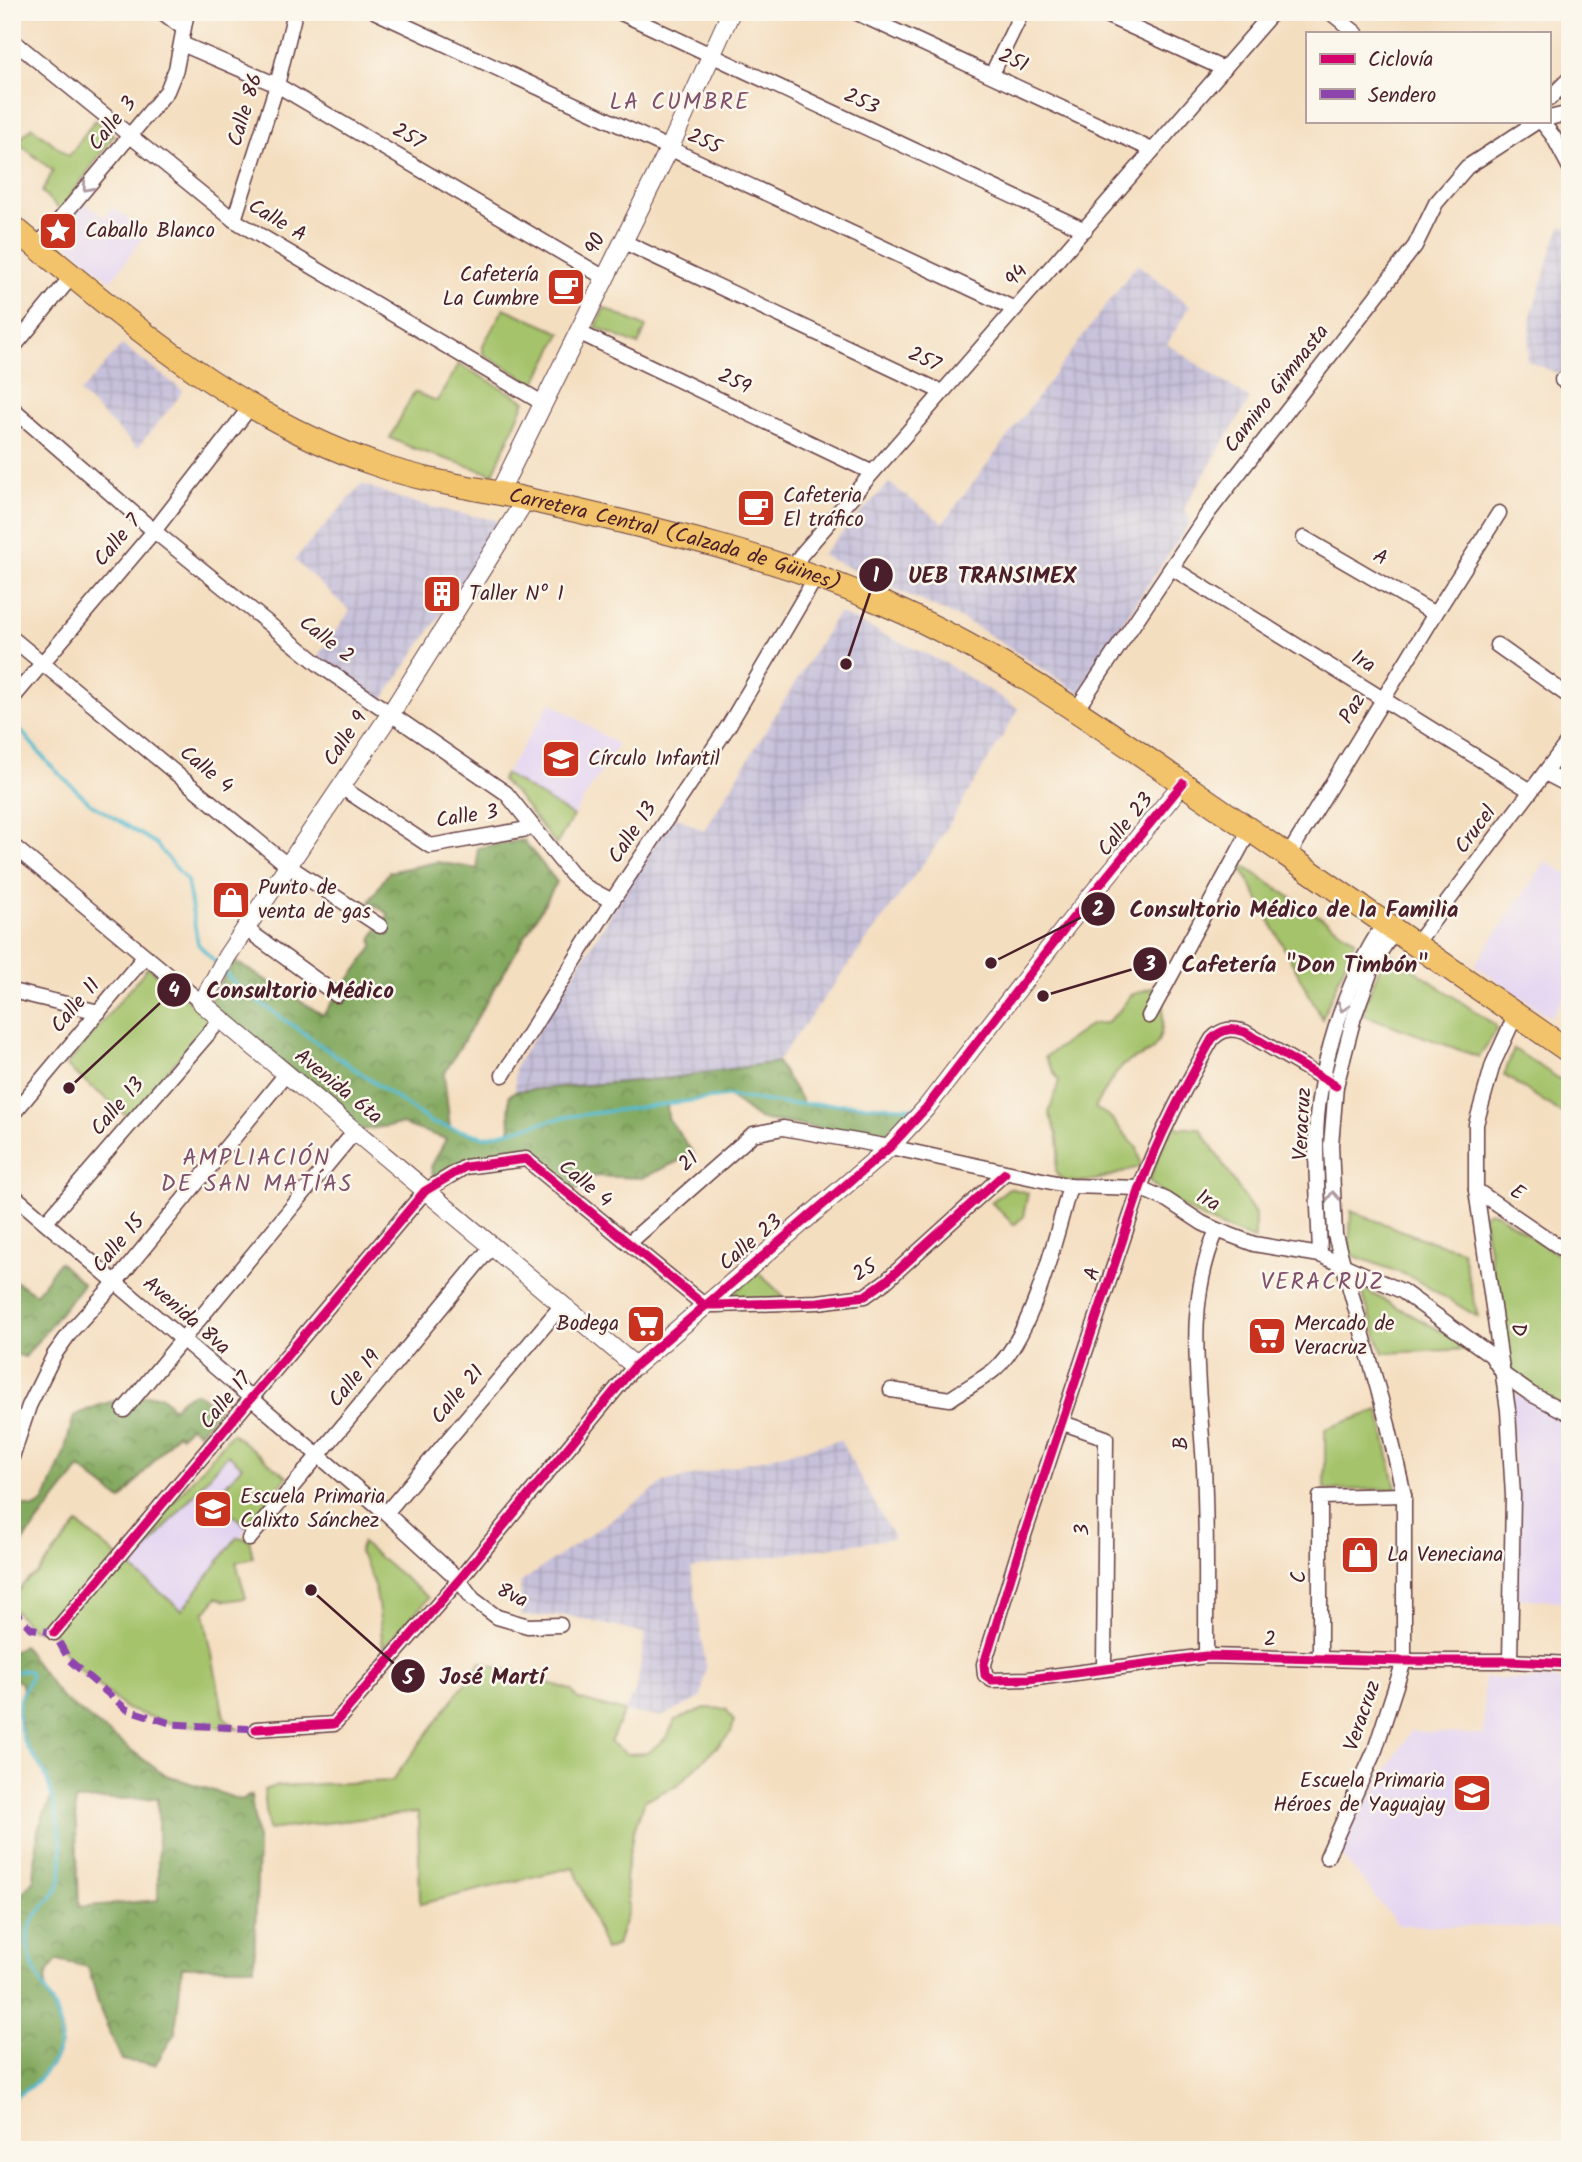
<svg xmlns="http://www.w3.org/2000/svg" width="1582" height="2162" font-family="Kalam,sans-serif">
<defs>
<pattern id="industrial-grid" width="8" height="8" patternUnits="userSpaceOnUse" patternTransform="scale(1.75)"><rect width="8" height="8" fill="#c6c0da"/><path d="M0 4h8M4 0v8" fill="none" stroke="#aca5bb"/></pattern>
<pattern id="forest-crowns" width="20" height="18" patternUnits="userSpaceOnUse" patternTransform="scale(1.75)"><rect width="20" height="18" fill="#83a95e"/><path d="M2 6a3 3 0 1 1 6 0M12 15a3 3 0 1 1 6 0" fill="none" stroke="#6d894e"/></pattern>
</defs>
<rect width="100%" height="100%" fill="#fbf7ec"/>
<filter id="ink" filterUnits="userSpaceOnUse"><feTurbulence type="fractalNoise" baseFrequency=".0143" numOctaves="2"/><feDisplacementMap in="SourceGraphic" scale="14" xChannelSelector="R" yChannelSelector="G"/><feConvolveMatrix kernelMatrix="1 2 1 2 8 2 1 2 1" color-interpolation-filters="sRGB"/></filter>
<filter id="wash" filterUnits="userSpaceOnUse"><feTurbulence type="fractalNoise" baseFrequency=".00686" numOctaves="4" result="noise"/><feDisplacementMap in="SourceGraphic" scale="28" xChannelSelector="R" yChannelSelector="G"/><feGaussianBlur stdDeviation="1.57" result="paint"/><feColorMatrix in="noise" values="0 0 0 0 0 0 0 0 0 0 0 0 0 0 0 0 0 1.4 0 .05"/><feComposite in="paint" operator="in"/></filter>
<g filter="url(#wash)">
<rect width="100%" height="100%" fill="#f4dec0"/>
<g fill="#e3d3f2">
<path d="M82 201 104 218 113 207 146 234 111 281 55 233Z"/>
<path d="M551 702 618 745 573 816 505 774Z"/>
<path d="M1546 861 1570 876V988L1551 1017 1475 965Z"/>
<path d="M1517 1393 1570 1422V1602L1518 1598 1512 1398Z"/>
<path d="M232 1433 287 1477 182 1610 130 1568 151 1526Z"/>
<path d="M1484 1678 1570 1681V1928L1398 1925 1338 1850 1411 1731 1484 1735Z"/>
</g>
<g fill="url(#industrial-grid)">
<path d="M1562 226 1570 229V378L1527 361 1531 316 1554 243Z"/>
<path d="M1137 264 1190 306 1167 344 1250 399 1184 508 1191 521 1105 649 1080 693 972 624 821 555 889 483 943 523Z"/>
<path d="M122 345 182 390 179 397 137 448 80 393Z"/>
<path d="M362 484 404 500 456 513 497 520 493 538 382 701 318 656 350 611 294 560Z"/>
<path d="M838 613 945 663 1019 709 934 849 777 1062 672 1078 515 1091V1067L673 815 704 831Z"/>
<path d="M840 1440 894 1538 691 1568 706 1667 701 1698 661 1717 624 1712 637 1687 645 1634 570 1616H521L520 1583 664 1483Z"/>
</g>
<g fill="#a4c36a" stroke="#77714a" stroke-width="2">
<path d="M95 120 114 135 60 210 42 192 53 171 17 142 32 127 69 156Z"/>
<path d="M504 308 561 333 535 384 483 354V345Z"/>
<path d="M604 308 646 327 638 345 596 327Z"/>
<path d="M459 364 525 401 493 474 415 449 390 438 414 392 437 401Z"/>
<path d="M505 774 573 816 556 845 516 794 501 780Z"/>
<path d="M1239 863 1355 940 1322 1019Z"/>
<path d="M1391 954 1495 1025 1496 1031 1479 1057 1361 1014 1383 959 1387 955Z"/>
<path d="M148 967 211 1019 129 1117 66 1066Z"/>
<path d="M1157 986 1163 991C1163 1008 1166 1036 1152 1050 1144 1057 1130 1058 1123 1066 1111 1077 1103 1094 1095 1108L1109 1116 1137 1148 1141 1166C1127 1171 1060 1197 1056 1170 1055 1163 1059 1156 1059 1149 1059 1136 1054 1124 1049 1113L1059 1081 1045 1057 1092 1024 1106 1023 1118 1012 1131 995Z"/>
<path d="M1514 1049 1570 1086V1119L1504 1075Z"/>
<path d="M1175 1123 1178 1128H1200L1255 1214V1239C1218 1227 1177 1209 1149 1181L1164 1142Z"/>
<path d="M1009 1188 1028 1193 1023 1217 1014 1225 991 1202Z"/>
<path d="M1351 1211 1426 1240 1462 1250 1478 1317 1409 1276 1349 1254Z"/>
<path d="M1489 1211 1498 1214 1570 1263V1409L1545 1397 1510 1371 1483 1215Z"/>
<path d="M757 1271 785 1298 725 1301Z"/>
<path d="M1360 1287 1474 1349 1383 1353Z"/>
<path d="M1379 1410 1396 1489 1325 1490V1429Z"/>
<path d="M232 1433 287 1477 246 1526 214 1499 242 1466 228 1454 131 1568 182 1610 237 1537 249 1539 253 1558 236 1562 246 1598 226 1601 217 1597 204 1613 224 1717 238 1729 173 1724 126 1709 69 1660 54 1633 30 1628 12 1607C12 1596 26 1578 36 1575L78 1524 123 1561Z"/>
<path d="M362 1543 429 1598 383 1648C379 1616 379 1580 359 1553Z"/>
<path d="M481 1662 571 1690 578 1699 624 1712 610 1742 627 1754 647 1753 665 1739 676 1720 705 1708 726 1709 734 1721 731 1733 678 1785 645 1800 633 1833 625 1878 629 1908 617 1945 605 1950 574 1867 420 1904 418 1812 268 1830 264 1790 275 1786 392 1781Z"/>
</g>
<g fill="url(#forest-crowns)" stroke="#666444" stroke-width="2" fill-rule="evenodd">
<path d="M523 840 557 882 444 1074 450 1128 485 1137 510 1131 509 1096 515 1091 672 1078 777 1062 804 1104 913 1108 886 1134 844 1132 759 1119 728 1096 667 1104 668 1118 694 1154 642 1178 593 1176 577 1190 529 1154 434 1178 431 1167 446 1139 402 1124 362 1130 209 1003 233 960 323 1015 373 947 372 937 389 914 369 902 389 872 437 862 478 869 477 848Z"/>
<path d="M59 1262 83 1284 25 1357 12 1353V1279L36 1294Z"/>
<path d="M194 1393 201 1395 219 1410 199 1433 191 1426 181 1436 177 1433 121 1500 80 1468 12 1556V1505L14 1503 34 1508 44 1502 63 1456 74 1416C101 1402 129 1396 160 1395L173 1408 183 1398Z"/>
<path d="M23 1646 61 1697 163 1774 241 1800 251 1795 258 1848 254 1967H182L175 2033 155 2065 122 2060 101 2012 88 1967 58 1960C26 1989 64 2011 62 2036 60 2065 36 2084 13 2098L12 1907 34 1879 38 1829 52 1796 44 1773 25 1744 18 1706 23 1688 21 1683 12 1678V1652ZM158 1798V1900L79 1907 75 1800Z"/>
</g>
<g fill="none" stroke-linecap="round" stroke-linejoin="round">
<g stroke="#50b9ce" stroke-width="3.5">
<path d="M12 720 49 764 90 803 156 844 187 881 198 944 217 964"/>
<path d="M225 973 239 988 432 1123 485 1137 565 1117 728 1096 787 1104H844L917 1108"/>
<path d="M12 1674 21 1670 29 1671 31 1675C28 1686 20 1692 19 1704 17 1716 20 1735 26 1745 31 1755 39 1762 44 1772 52 1790 62 1835 62 1855 62 1863 62 1874 60 1881 54 1903 30 1912 28 1935 23 1984 87 2018 48 2068 38 2082 27 2091 12 2098"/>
</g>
</g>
</g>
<g filter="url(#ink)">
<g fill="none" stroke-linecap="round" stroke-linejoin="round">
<g stroke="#643c41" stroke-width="17">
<g id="minor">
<path d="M162 12 183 28"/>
<path d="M376 12 1015 309"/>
<path d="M619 12 1085 230"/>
<path d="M855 12 1152 150"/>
<path d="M1099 12 1224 69"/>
<path d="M1330 12 1356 33"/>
<path d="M12 40 234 220 544 404"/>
<path d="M182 44 277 85 605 278"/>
<path d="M992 74 1022 12"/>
<path d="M1549 99 1570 78"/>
<path d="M1549 118 1570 113"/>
<path d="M1541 121 1553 136 1570 168"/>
<path d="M234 220 277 85 295 12"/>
<path d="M622 241 942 392"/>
<path d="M37 247 167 91 176 69 187 12"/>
<path d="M578 332 871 472"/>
<path d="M12 349 72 276"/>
<path d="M1562 380 1570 384"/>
<path d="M12 408 154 531 321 666 506 793 571 874 586 887 612 901"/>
<path d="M1304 538 1435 614"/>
<path d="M793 568 801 555 1273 12"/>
<path d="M1172 568 1531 791"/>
<path d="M12 638 287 865 380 926"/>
<path d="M1497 645 1570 697"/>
<path d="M12 699 154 531 251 406"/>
<path d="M1076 710 1208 513 1415 246 1436 203 1467 167 1538 121"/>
<path d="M1545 773 1570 786"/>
<path d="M341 787 430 846 533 828"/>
<path d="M12 845 202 1003"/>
<path d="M1288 856 1435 614 1499 513"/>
<path d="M246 929 337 995"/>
<path d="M1415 945 1570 739"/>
<path d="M12 991 99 1012"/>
<path d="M1149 1016 1250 830"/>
<path d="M503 1075 612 901 729 725 816 577"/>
<path d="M1336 1086 1245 1032C1232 1028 1223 1028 1212 1039 1185 1087 1159 1135 1140 1188L1021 1544 984 1664 985 1675 992 1680 1029 1679 1206 1656 1404 1661H1510L1570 1664"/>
<path d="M12 1115 145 956"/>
<path d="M1476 1190 1570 1254"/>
<path d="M12 1194 386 1513 459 1580 473 1599 497 1617 528 1626 560 1625"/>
<path d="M46 1222 221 1019"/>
<path d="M630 1242 753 1134 783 1128 890 1147 1070 1186 1140 1188 1167 1200 1202 1223 1217 1230 1254 1244 1320 1255 1402 1291 1491 1355 1504 1375 1531 1394 1570 1414"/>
<path d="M1320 1255C1319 1218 1316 1180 1316 1142 1316 1073 1345 981 1384 924"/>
<path d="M891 1390 950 1399C964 1389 982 1380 995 1369 1033 1335 1056 1236 1070 1186"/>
<path d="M124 1410 356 1130"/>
<path d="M1063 1423 1106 1438 1104 1668"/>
<path d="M12 1457 29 1406 54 1355 72 1330 115 1283 286 1074"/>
<path d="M386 1513 563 1304"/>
<path d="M249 1539 492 1246"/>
<path d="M54 1633 425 1191 465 1167 526 1159 704 1305H716L818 1302 865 1296 886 1281 1005 1173"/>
<path d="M1206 1656C1206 1594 1207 1531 1204 1468 1200 1387 1183 1308 1217 1230"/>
<path d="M1320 1658V1497L1404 1495"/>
<path d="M1510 1661 1513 1496 1508 1410 1476 1190V1124L1493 1064 1516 1014"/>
<path d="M256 1729 334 1724 459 1580 635 1366"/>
<path d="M1327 1857 1375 1750 1404 1661V1495L1388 1425 1335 1235 1331 1145 1336 1086 1354 1017 1374 962 1394 931"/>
</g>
</g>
<g stroke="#643c41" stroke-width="20">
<g id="tertiary">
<path d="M499 493 669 149 731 12"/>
<path d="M526 499 391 713 227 956 202 1003 635 1366 890 1147 926 1108 1068 924 1183 783"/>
</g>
</g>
<g stroke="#643c41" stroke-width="25">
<g id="primary">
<path id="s1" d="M12 226C124 319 237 418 378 465 423 481 471 487 517 497 643 526 769 553 887 605 1002 655 1106 730 1208 801 1329 884 1449 968 1570 1052"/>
</g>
</g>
<use href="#minor" stroke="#fff" stroke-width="14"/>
<use href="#tertiary" stroke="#fff" stroke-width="18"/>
<use href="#primary" stroke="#f2c36a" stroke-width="23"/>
<path stroke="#8e44ad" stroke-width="7" stroke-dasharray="14 7" stroke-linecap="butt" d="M12 1607 30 1628 54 1633 69 1660 126 1709 173 1724 256 1729"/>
<g stroke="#fbf7ec" stroke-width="13">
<g id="cycleway">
<path d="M1336 1086 1245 1032C1232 1028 1223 1028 1212 1039 1185 1087 1159 1135 1140 1188L1021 1544 984 1664 985 1675 992 1680 1029 1679 1206 1656 1404 1661H1510L1570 1664"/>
<path d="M54 1633 425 1191 465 1167 526 1159 704 1305H716L818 1302 865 1296 886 1281 1005 1173"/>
<path d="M256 1729 334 1724 459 1580 635 1366 890 1147 926 1108 1068 924 1183 783"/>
</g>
</g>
<use href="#cycleway" stroke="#d6006c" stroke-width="9"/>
</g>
<defs><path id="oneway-chevron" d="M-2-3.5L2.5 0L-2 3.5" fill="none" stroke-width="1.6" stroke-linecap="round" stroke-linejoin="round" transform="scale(1.75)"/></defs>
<g stroke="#ae9aa0">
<use href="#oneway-chevron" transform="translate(87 187) rotate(131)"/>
<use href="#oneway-chevron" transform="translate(1343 1007) rotate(109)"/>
<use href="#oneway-chevron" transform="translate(1333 1196) rotate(-93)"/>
</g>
</g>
<defs>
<g id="sight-square" transform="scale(2.0125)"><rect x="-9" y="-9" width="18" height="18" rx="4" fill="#c8321e" stroke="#fbf7ec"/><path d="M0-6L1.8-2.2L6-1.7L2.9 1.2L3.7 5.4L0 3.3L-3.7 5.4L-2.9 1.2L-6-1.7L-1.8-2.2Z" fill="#fff"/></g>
<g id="cafe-square" transform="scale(2.0125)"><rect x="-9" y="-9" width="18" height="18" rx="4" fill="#c8321e" stroke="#fbf7ec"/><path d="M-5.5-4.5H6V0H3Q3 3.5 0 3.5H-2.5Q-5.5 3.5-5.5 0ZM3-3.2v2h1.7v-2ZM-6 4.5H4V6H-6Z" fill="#fff"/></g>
<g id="building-square" transform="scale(2.0125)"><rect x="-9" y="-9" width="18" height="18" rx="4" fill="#c8321e" stroke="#fbf7ec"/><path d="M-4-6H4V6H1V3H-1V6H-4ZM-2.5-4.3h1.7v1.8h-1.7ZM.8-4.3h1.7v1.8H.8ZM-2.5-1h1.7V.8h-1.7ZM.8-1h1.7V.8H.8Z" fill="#fff"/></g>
<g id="school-square" transform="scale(2.0125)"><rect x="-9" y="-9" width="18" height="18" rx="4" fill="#c8321e" stroke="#fbf7ec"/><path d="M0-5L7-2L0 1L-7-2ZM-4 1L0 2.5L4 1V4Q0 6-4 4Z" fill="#fff"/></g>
<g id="shop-square" transform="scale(2.0125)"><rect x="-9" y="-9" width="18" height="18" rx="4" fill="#c8321e" stroke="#fbf7ec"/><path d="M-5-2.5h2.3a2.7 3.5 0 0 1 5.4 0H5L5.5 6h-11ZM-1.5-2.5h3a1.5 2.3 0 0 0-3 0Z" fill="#fff"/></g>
<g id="supermarket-square" transform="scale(2.0125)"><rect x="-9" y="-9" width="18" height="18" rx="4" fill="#c8321e" stroke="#fbf7ec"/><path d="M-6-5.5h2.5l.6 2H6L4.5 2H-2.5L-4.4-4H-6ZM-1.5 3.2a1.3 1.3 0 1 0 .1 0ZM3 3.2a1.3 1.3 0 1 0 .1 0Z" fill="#fff"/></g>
</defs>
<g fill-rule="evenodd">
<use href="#sight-square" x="58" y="231"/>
<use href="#cafe-square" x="566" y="287"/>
<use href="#cafe-square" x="756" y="508"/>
<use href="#building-square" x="442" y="594"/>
<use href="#school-square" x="561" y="759"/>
<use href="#shop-square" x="231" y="900"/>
<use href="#supermarket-square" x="646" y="1324"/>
<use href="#supermarket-square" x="1267" y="1336"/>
<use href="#school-square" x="213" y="1509"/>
<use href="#shop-square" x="1360" y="1555"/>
<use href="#school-square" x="1472" y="1793"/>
</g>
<g text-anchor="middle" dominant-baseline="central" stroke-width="5" stroke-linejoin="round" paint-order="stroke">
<g font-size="21" fill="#4a1f2b" stroke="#fbf7ec">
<text transform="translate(1013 61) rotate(25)">251</text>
<text transform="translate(861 102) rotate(25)">253</text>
<text transform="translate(246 110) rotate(-73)">Calle 86</text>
<text transform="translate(113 124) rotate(-51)">Calle 3</text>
<text transform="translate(408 137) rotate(30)">257</text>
<text transform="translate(704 142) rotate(25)">255</text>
<text transform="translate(277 221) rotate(31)">Calle A</text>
<text transform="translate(596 244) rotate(-65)">90</text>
<text transform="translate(1017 276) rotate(-49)">94</text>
<text transform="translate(924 360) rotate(25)">257</text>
<text transform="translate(734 382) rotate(26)">259</text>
<text transform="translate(1277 389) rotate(-52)">Camino Gimnasta</text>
<text transform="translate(118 541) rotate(-50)">Calle 7</text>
<text stroke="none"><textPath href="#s1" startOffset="746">Carretera Central (Calzada de Güines)</textPath></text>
<text transform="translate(1380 558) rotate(30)">A</text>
<text transform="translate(326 640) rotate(38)">Calle 2</text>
<text transform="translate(1363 662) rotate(32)">1ra</text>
<text transform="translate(1353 709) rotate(-59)">Paz</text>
<text transform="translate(346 739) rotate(-56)">Calle 9</text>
<text transform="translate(206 770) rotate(39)">Calle 4</text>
<text transform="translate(467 817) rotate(-9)">Calle 3</text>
<text transform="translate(1126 825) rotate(-51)">Calle 23</text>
<text transform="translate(1476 830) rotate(-53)">Crucel</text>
<text transform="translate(633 833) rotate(-56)">Calle 13</text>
<text transform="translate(76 1006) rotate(-50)">Calle 11</text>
<text transform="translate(338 1087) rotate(39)">Avenida 6ta</text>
<text transform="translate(118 1107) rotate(-49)">Calle 13</text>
<text transform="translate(1303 1124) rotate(-87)">Veracruz</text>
<text transform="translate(689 1162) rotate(-41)">21</text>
<text transform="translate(585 1184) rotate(39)">Calle 4</text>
<text transform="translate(1517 1193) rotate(35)">E</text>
<text transform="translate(1208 1201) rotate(30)">1ra</text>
<text transform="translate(751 1243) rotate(-40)">Calle 23</text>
<text transform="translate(119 1244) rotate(-50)">Calle 15</text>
<text transform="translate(865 1271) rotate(-31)">25</text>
<text transform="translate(1093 1274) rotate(-72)">A</text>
<text transform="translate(186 1316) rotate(41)">Avenida 8va</text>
<text transform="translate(1518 1330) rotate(81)">D</text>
<text transform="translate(355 1379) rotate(-50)">Calle 19</text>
<text transform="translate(458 1395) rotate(-50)">Calle 21</text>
<text transform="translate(226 1401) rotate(-50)">Calle 17</text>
<text transform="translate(1182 1443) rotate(-93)">B</text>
<text transform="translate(1083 1530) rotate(-89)">3</text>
<text transform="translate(1299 1577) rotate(-90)">C</text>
<text transform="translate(512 1596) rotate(25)">8va</text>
<text transform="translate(1270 1640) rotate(1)">2</text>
<text transform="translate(1363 1716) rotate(-71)">Veracruz</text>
</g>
<g font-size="21" fill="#4a1f2b" stroke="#fbf7ec" text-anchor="start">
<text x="85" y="231">Caballo Blanco</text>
<text x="539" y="275" text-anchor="end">Cafetería<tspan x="539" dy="24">La Cumbre</tspan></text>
<text x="783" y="496">Cafeteria<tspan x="783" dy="24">El tráfico</tspan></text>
<text x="469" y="594">Taller Nº 1</text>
<text x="588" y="759">Círculo Infantil</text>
<text x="258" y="888">Punto de<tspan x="258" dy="24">venta de gas</tspan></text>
<text x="619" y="1324" text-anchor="end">Bodega</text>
<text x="1294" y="1324">Mercado de<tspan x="1294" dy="24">Veracruz</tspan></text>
<text x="240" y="1497">Escuela Primaria<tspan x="240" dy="24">Calixto Sánchez</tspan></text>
<text x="1387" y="1555">La Veneciana</text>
<text x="1445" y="1781" text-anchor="end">Escuela Primaria<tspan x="1445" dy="24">Héroes de Yaguajay</tspan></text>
</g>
<g font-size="23" letter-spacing="2" fill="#80506c" stroke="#fbf7ec">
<text x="680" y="103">LA CUMBRE</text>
<text x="257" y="1159">AMPLIACIÓN<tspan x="257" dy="26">DE SAN MATÍAS</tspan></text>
<text x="1323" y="1283">VERACRUZ</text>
</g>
</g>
<path fill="none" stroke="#4a1f2b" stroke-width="2.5" d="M846 664L876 575M991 963L1098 909M1043 996L1150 964M69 1088L174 990M311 1590L408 1676"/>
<g fill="#4a1f2b" stroke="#fbf7ec" stroke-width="2.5">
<circle cx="846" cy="664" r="7"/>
<circle cx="991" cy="963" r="7"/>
<circle cx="1043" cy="996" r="7"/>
<circle cx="69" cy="1088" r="7"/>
<circle cx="311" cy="1590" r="7"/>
<circle cx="876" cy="575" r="18"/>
<circle cx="1098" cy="909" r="18"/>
<circle cx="1150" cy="964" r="18"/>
<circle cx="174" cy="990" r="18"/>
<circle cx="408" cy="1676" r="18"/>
</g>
<g font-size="21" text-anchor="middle" font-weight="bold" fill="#fff">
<text x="876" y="582">1</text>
<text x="1098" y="916">2</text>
<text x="1150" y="971">3</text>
<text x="174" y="997">4</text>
<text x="408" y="1684">5</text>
</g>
<g font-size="23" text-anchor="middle" font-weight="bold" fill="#4a1f2b" stroke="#fbf7ec" stroke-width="5" stroke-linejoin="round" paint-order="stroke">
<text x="992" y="583">UEB TRANSIMEX</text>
<text x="1294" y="917">Consultorio Médico de la Familia</text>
<text x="1305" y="972">Cafetería "Don Timbón"</text>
<text x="300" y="998">Consultorio Médico</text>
<text x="492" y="1684">José Martí</text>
</g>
<rect width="1582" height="2162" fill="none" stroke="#fbf7ec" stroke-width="42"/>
<rect x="1306" y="32" width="245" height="91" fill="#fbf7ec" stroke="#b4a19f" stroke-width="2"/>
<rect x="1320" y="54" width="35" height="10" fill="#d6006c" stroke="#b4a19f" stroke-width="2"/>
<text x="1368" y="66" font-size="21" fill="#4a1f2b">Ciclovía</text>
<rect x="1320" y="89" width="35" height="10" fill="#8e44ad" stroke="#b4a19f" stroke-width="2"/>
<text x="1368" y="102" font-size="21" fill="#4a1f2b">Sendero</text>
</svg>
